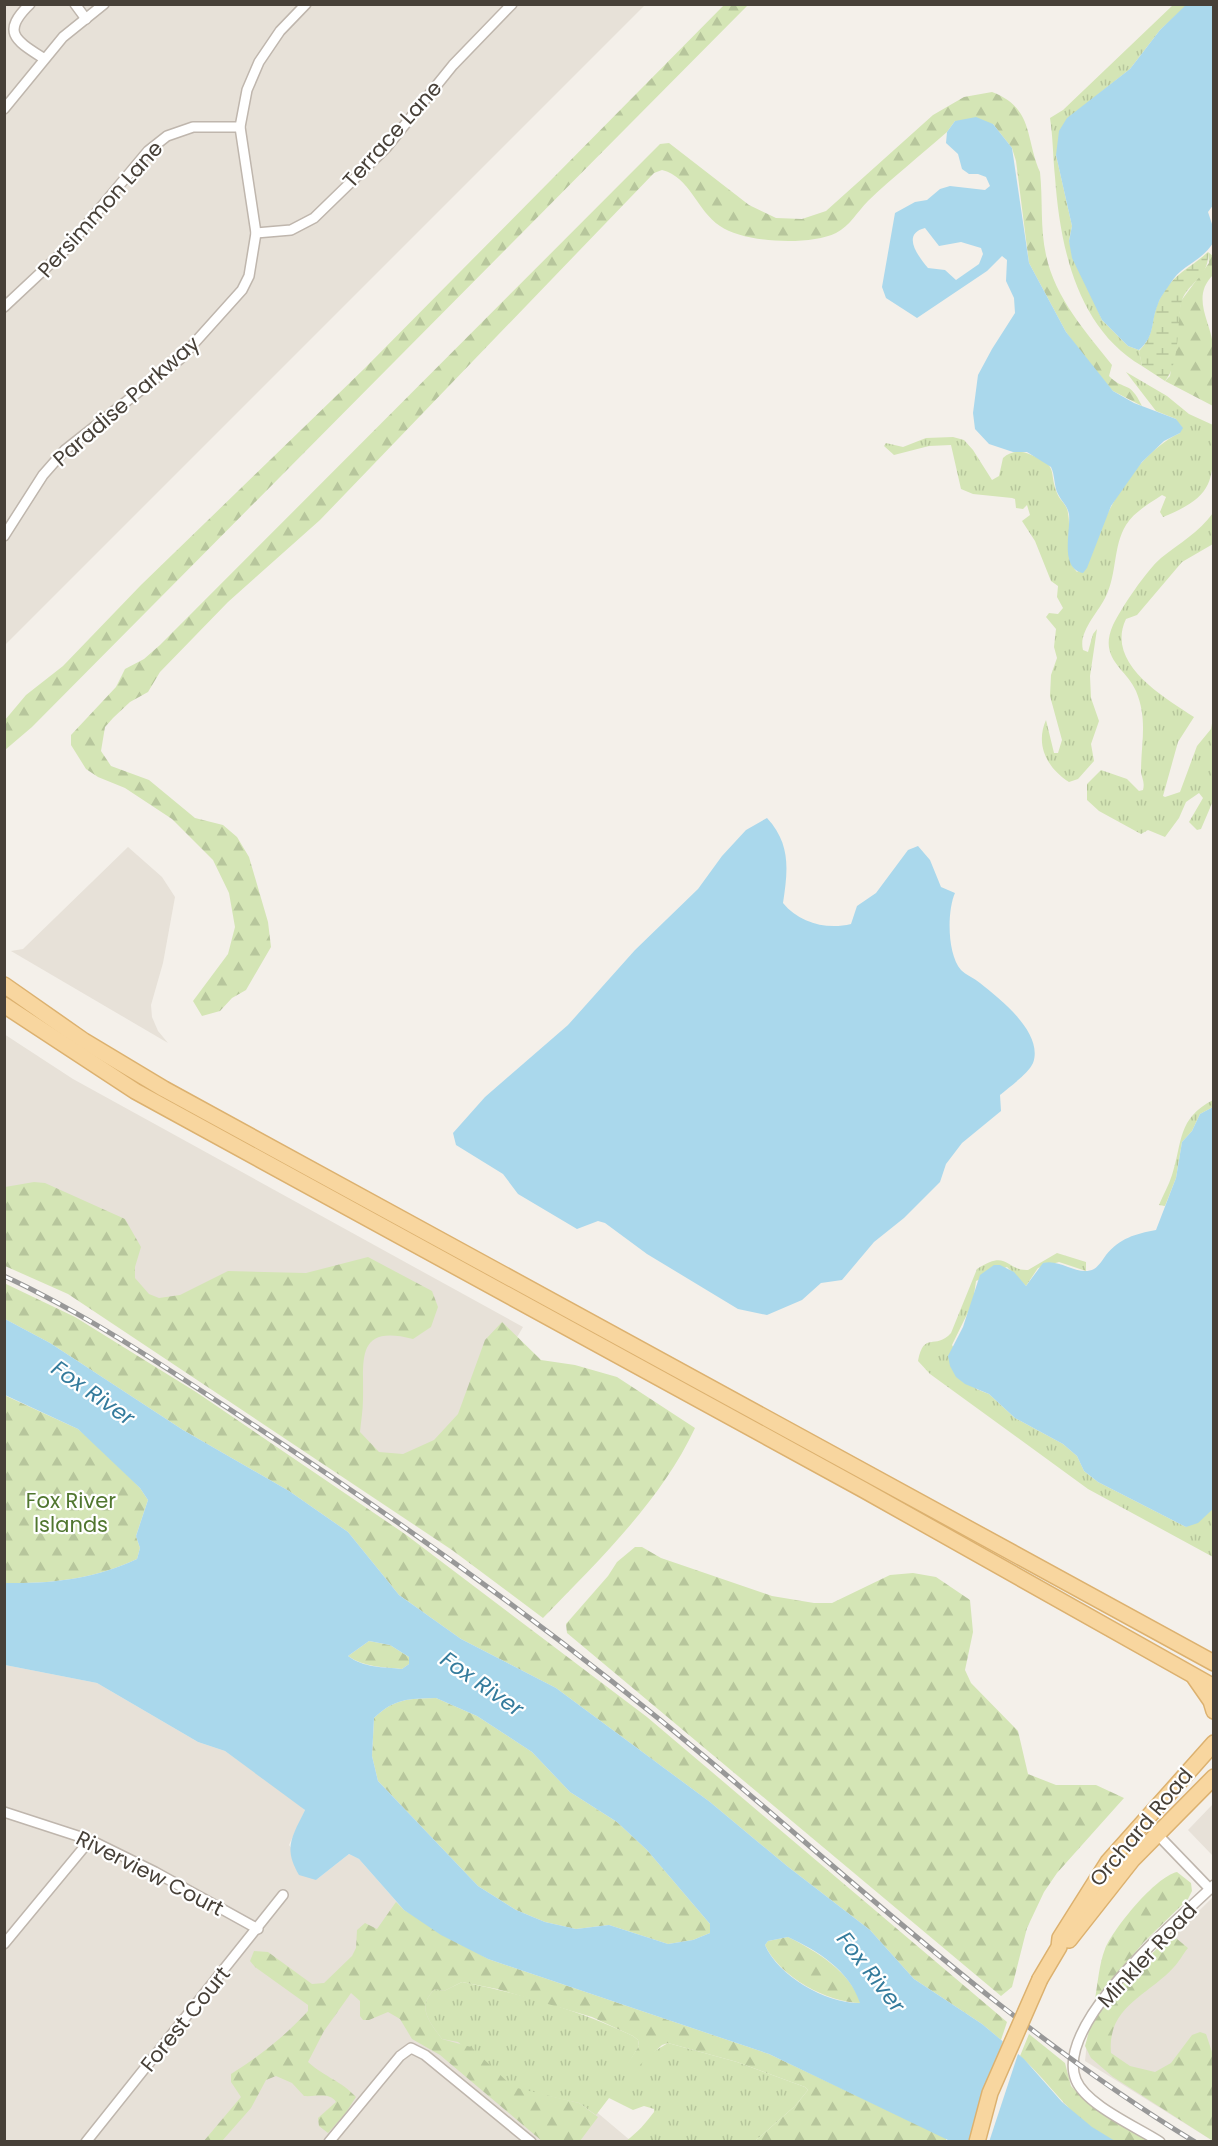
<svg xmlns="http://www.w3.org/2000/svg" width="1218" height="2146" font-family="Poppins,sans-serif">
<defs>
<pattern id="grass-tufts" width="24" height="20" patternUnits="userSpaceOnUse" patternTransform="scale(1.5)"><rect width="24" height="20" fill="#d4e5b5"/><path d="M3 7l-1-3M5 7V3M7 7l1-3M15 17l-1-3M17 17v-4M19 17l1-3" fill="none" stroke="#b7c69c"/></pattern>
<pattern id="forest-firs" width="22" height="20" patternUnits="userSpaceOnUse" patternTransform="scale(1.5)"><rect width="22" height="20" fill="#d4e5b5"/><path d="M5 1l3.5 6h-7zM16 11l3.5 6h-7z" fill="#b7c69c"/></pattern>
<pattern id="wetland-marsh" width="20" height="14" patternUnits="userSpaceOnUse" patternTransform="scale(1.5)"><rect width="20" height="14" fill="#d4e5b5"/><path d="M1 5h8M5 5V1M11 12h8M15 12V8" fill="none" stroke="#b7c69c"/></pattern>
</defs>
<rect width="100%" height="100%" fill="#f4f0ea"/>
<g fill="#e7e1d8">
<path d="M4 5H645L5 645Z"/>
<path d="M128 847 162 877 175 897 163 963 151 1005 152 1017 158 1031 168 1043 11 951 23 949Z"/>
<path d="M4 1034 73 1079 523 1327 427 1491 5 1253Z"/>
<path d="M5 1665 97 1683 198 1742 225 1751 294 1800 305 1810 289 1845 316 1880 349 1854 359 1859 404 1910 460 1997 631 2141 5 2142Z"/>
<path d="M1213 1804V1856L1188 1830Z"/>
<path d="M1213 1897V2141L1085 2061 1088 2032 1116 1993Z"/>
</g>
<g fill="url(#grass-tufts)">
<path d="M1173 5H1187L1160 30 1130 69 1096 96 1056 155 1072 226 1069 241 1102 320 1128 346 1139 350 1142 366C1077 328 1060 247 1055 177 1053 158 1053 137 1050 118L1063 110Z"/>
<path d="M1126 372 1167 396 1189 414 1213 425C1213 478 1218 495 1163 517L1160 512 1166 497 1162 495C1149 504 1135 511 1126 525 1113 546 1117 574 1106 596 1099 612 1078 631 1083 650L1088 652 1093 634 1097 629 1090 676 1091 698 1099 721 1091 744 1094 761 1078 779 1069 782C1047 768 1035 745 1046 720L1054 753H1058L1062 740 1050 696 1051 675 1057 658 1054 647 1056 629 1046 617 1049 613 1058 614 1063 608 1057 597 1058 586 1051 581 1035 541 1022 521 1030 515 1027 505 1023 509 1016 508 1015 499 1012 498 973 494 961 489 951 445 929 446 894 455 884 446 886 443 903 447 926 438 953 437 964 440 973 450 992 480 999 476 1003 458C1010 451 1020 450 1029 454 1060 466 1048 470 1057 493 1060 501 1067 504 1068 513 1072 533 1062 555 1077 572 1094 557 1093 547 1101 528 1116 492 1144 450 1180 433L1176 419 1156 411Z"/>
<path d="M1213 513V544L1182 562 1137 615 1126 619C1105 663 1163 697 1194 717L1178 742 1163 796 1165 797 1180 792 1197 746 1211 729 1213 718V801L1201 829 1197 830 1189 822 1203 798 1199 793 1186 802 1179 818 1165 837 1148 830 1141 834 1099 811 1087 800V784L1101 770 1127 779 1139 791 1143 790C1145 782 1142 779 1141 772 1141 742 1148 720 1136 691 1126 668 1098 659 1113 625 1122 607 1146 571 1161 558 1180 543 1199 532 1213 513Z"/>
<path d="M1213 1100V1107L1200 1114 1192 1131 1182 1142 1176 1178 1165 1206 1159 1205C1163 1195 1169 1185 1172 1175 1183 1141 1177 1119 1213 1100Z"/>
<path d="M1057 1253 1086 1262V1271L1059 1262 1038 1268 1026 1286 1007 1267 976 1281 973 1302 952 1345 976 1389 989 1394 1015 1418 1063 1444 1077 1456 1084 1471 1098 1482 1186 1527 1213 1509V1557L1088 1489 930 1374 918 1361C924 1330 935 1351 951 1333L977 1269C1008 1248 1006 1271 1028 1270Z"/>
<path d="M462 1982C522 1994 579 2010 633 2036L638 2040 639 2046 625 2069 668 2043 737 2062 805 2087 808 2090 795 2106 755 2141H626C638 2132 645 2124 654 2112V2109L644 2106 633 2110 609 2098 596 2115 579 2103 513 2088 458 2042 442 2039C429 2021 416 2007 435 1989L444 1991Z"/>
</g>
<g fill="url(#forest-firs)">
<path d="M725 4 748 5 32 727 5 750V720L26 695 63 666 141 585 365 368Z"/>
<path d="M992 92C1034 108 1025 138 1040 172 1043 200 1040 228 1046 255 1055 298 1086 332 1112 365L1109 376C1125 392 1129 379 1142 406L1113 391 1098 376 1066 332 1029 263 1016 161 1012 148 993 124 955 121 947 132C921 155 893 177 868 201 857 212 850 226 836 233 809 246 744 243 720 226 697 211 690 177 662 170L654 173 320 520 228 602 160 672 148 692 130 702 113 718 105 727 101 751 111 766 149 780 195 818 223 825 237 837 249 857 268 922 271 947 246 990 232 998 220 1011 202 1016 193 1001 228 954 235 927 229 893 213 860 172 819 125 788 98 777 86 769 71 745V735L116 687 125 669 144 659 160 645 660 144 669 143 749 205 776 218 802 219 826 211 933 115 964 97Z"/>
<path d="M1208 252 1213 256V275C1191 297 1210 320 1213 345 1216 364 1213 386 1213 406L1165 381 1170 376 1181 301 1209 263Z"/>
<path d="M34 1182 45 1183 125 1219 141 1247 135 1267V1278L149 1294 159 1298 180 1295 228 1271 306 1273 368 1257 432 1291 438 1307 431 1327 413 1339C355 1324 364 1360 363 1399 363 1410 361 1421 360 1432L379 1452 403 1454 434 1440 458 1414 485 1340 502 1322 541 1360 575 1365 617 1377 695 1428C661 1501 598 1561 543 1618L452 1550 68 1294 5 1266V1187Z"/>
<path d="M4 1283 75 1317 196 1392 405 1534 647 1717 1007 2022 1001 2040 982 2024 914 1979 870 1930 787 1866 710 1802 556 1688 461 1639 399 1595 348 1532 289 1491 183 1430 50 1343 5 1319Z"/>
<path d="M4 1395 78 1429 106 1453 140 1488 148 1500 136 1536 140 1548 137 1559C95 1579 50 1584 5 1583Z"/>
<path d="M635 1547H642L661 1558 772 1596 814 1603H832L890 1575 913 1573 936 1577 970 1600 973 1632 965 1670 971 1683 1018 1731 1028 1774 1056 1785H1096L1124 1798 1057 1873 1044 1892 1027 1928 1012 1987 1001 1996 567 1633 566 1624 608 1576 617 1562Z"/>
<path d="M369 1641 390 1645 409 1657V1664L402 1669C383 1667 364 1667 348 1656Z"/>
<path d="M436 1698 477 1716 532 1752 570 1792 617 1822 647 1850 710 1924V1933L693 1940 668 1944 609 1925 576 1929 545 1922 516 1910 478 1886 378 1781 372 1756 374 1718C395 1698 408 1699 436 1698Z"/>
<path d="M1177 1872 1191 1883 1192 1891 1188 1899 1144 1942 1095 1999C1098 1983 1099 1964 1105 1949 1114 1928 1155 1877 1177 1872Z"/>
<path d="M396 1902 404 1910 488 1959 769 2054 946 2138V2141H755L795 2106 808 2090 805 2087 737 2062 668 2043 662 2045 630 2074 624 2069 639 2046 638 2040 633 2036 592 2017 497 1989 462 1982 444 1991 435 1989C416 2007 429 2021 442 2039L471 2047 513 2087 579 2103 598 2117 580 2141H542L440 2055 412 2039 400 2019 388 2012 369 2020H363L360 2016V2001L351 1993 324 2031 308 2062C326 2078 340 2080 356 2097L345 2114 328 2133 319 2126 318 2118 336 2102C330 2092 315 2097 304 2096L292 2083 276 2076 266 2080 251 2108 222 2141 203 2142 241 2097 231 2082V2074C260 2056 285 2036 308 2011V2005L255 1967 250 1961 254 1951 268 1952 312 1984 324 1983 352 1956 356 1948 357 1930 365 1923 377 1929Z"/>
<path d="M1171 1934 1188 1948C1183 1954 1179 1962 1174 1967 1148 1996 1107 2006 1111 2053L1130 2066 1155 2072 1171 2063 1192 2035 1200 2032 1206 2034 1213 2055V2141L1113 2077 1091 2058 1085 2046 1092 2021 1113 1994Z"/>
<path d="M788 1937C818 1952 849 1971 861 2003 827 2003 779 1976 765 1945L768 1941Z"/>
<path d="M1029 2034 1065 2063 1071 2086 1086 2101 1150 2141C1140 2141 1123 2145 1113 2141 1074 2124 1051 2083 1020 2056Z"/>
</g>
<path fill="url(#wetland-marsh)" d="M1208 252C1210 279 1185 283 1181 304 1177 325 1180 364 1165 381L1142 366 1139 351C1156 334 1150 321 1158 303 1172 273 1186 272 1208 252Z"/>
<g fill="#aad8ec" fill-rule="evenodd">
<path d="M1187 4 1213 5 1214 204 1208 212 1213 227V243C1201 262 1181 265 1170 284 1166 290 1160 297 1158 304 1150 323 1156 335 1139 350L1128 346 1102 320 1072 258 1069 241 1072 226 1056 155 1059 131 1067 118 1130 69 1160 30Z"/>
<path d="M976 117 993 124 1012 148 1029 263 1066 332 1113 391 1134 403 1176 419 1183 428 1180 433 1164 441 1142 462 1111 506 1087 568 1083 573C1059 568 1071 531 1069 514 1067 505 1062 502 1058 494 1054 487 1055 475 1051 467L1027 452H1013L989 444 975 429 973 413 978 375 992 349 1015 313 1014 298 1006 281 1007 260 1002 256 987 271 917 318 886 298 882 287 895 213 915 202 927 200 940 189 950 186 985 190 990 186 986 177 978 174H969L962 169 958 154 946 143 947 132 955 121ZM925 228 939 246 961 242 981 248 983 254 979 264 956 280 945 270 928 268C918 256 901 234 925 228Z"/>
<path d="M767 818C791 844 788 870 783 903 799 923 827 930 851 924L857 906 876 893 908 850 918 846 930 860 941 887 955 893C947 911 947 954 961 970 966 975 974 978 980 983 1000 999 1044 1033 1033 1063 1028 1074 1009 1087 1000 1095L1001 1111 962 1143 946 1164 940 1182 904 1218 874 1242 842 1280 821 1283 802 1300 767 1315 738 1309 647 1254 605 1223 598 1221 577 1229 518 1194 503 1174 456 1145 453 1133 485 1097 568 1025 635 950 698 889 722 856 746 830Z"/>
<path d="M1213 1107V1509L1198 1523 1186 1527 1098 1482 1084 1471 1077 1456 1063 1444 1015 1418 989 1394 965 1384 956 1377 950 1366 948 1356 963 1327 980 1275 994 1265H1000L1014 1272 1026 1286 1043 1263C1060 1258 1078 1277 1094 1269 1099 1266 1103 1259 1106 1255 1120 1238 1135 1234 1156 1230L1176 1178 1182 1142 1192 1131 1200 1114Z"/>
<path d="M5 1319 50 1343 183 1430 289 1491 348 1532 399 1595 461 1639 556 1688 710 1802 787 1866 870 1930 914 1979 982 2024 1024 2059 1062 2102 1092 2127 1115 2141H950L769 2054 488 1959 441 1935 404 1910 359 1859 349 1854 316 1880 299 1875C283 1848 292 1837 305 1810L225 1751 198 1742 97 1683 5 1665V1583C50 1584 95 1579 137 1559L140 1548 136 1536 148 1500 140 1488 78 1429 5 1395ZM369 1641 390 1645 409 1657V1664L402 1669C383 1667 364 1668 348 1656ZM436 1698 477 1716 532 1752 570 1792 617 1822 647 1850 710 1924V1933L693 1940 668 1944 609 1925 576 1929 545 1922 516 1910 478 1886 378 1781 372 1756 374 1718C395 1698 408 1699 436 1698ZM788 1937C818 1951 849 1970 860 2003 827 2004 778 1976 765 1945L768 1941Z"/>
</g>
<path fill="#f4f0ea" d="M1004 2038 1019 2051 989 2142 969 2141Z"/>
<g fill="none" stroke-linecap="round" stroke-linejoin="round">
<g stroke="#bfb6ad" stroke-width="12">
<g id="street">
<path d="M30 4C1 32 15 40 43 58"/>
<path d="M75 4 86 19"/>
<path d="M4 109 63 37 104 4"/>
<path d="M256 233 291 230 314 218 386 148 453 65 512 4"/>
<path d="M4 307 66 249 148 151 167 136 193 127H240"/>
<path d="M4 536 43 475 65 450 180 359 242 290 249 276 256 233 240 127 247 90 259 62 280 31 306 4"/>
<path d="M4 1812 90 1840 155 1872 258 1929"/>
<path d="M1157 1834 1210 1889"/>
<path d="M4 1944 90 1840"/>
<path d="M86 2142 283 1895"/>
<path d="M329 2142 400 2056 411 2048 425 2055 531 2142"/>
<path d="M1160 2142C1137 2127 1086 2105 1076 2080 1053 2024 1178 1920 1214 1885"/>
</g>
</g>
<g stroke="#dcb16f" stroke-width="18">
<g id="primary">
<path d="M4 985 84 1041 164 1089 1214 1663"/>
<path d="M4 1005 135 1091 864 1490 1214 1687"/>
<path d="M1195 1678 1211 1701 1214 1711"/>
<path d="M1069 1940 1132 1860 1214 1777"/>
<path d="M1040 1979 1059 1947 1060 1938 1108 1862 1214 1743"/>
</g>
</g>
<use href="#street" stroke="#fff" stroke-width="9"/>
<use href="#primary" stroke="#f8d69f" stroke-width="15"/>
<g stroke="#989898" stroke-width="5">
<path id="rail" d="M4 1276C92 1317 171 1371 252 1424 411 1528 566 1640 711 1762 868 1894 1019 2035 1195 2142"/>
</g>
<use href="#rail" stroke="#fff" stroke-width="3" stroke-dasharray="9" stroke-linecap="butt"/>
<g stroke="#dcb16f" stroke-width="18" stroke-linecap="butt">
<path id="primary-bridge" d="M977 2142 990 2093 1040 1979"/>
</g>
<use href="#primary-bridge" stroke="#f8d69f" stroke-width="15"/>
</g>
<g text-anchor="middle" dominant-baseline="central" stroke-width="4.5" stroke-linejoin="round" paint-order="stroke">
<g font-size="21" fill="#474038" stroke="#fff">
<text transform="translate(392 134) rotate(-48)">Terrace Lane</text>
<text transform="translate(100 209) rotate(-48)">Persimmon Lane</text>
<text transform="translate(126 401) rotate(-41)">Paradise Parkway</text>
<text transform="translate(1141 1827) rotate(-50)">Orchard Road</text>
<text transform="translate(150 1873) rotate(27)">Riverview Court</text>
<text transform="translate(1147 1955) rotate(-47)">Minkler Road</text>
<text transform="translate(185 2019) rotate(-51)">Forest Court</text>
</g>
<g font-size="21" fill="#50762f" stroke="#fff">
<text x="71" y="1500">Fox River<tspan x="71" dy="24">Islands</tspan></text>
</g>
<g font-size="22" font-style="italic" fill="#347b9c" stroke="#fff">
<text transform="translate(93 1393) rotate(35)">Fox River</text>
<text transform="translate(482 1684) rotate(35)">Fox River</text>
<text transform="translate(871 1972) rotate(52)">Fox River</text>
</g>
</g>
<rect width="1218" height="2146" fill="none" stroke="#474038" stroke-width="12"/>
</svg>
